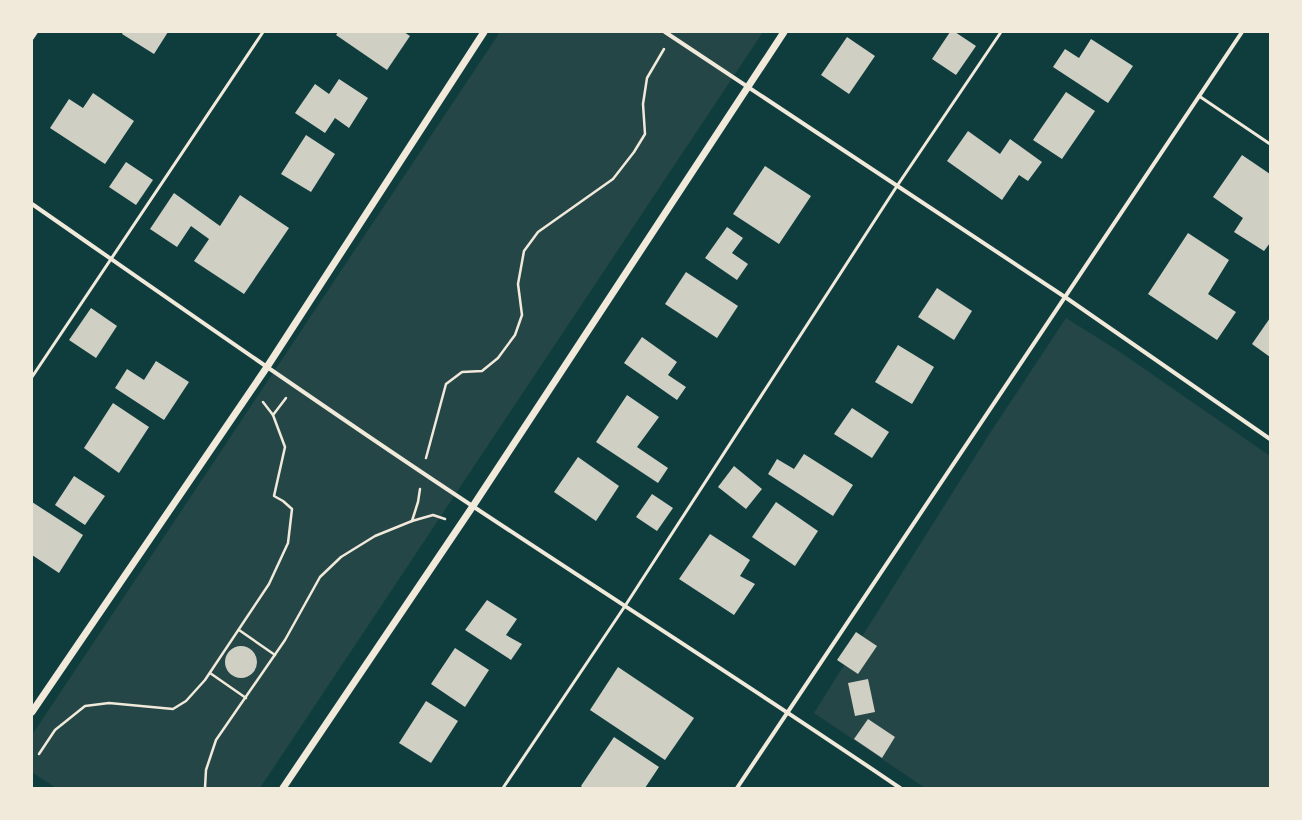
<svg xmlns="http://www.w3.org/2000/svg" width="1302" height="820" font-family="'Source Sans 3',sans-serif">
<rect width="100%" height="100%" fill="#0f3d3e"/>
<g fill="#244646">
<path d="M500 32H763L260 788H56L32 772V735Z"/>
<path d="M1066 318 1117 350 1270 456V788H925L814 713 990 433Z"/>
</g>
<g fill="#cfcfc3">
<path d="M123 32H168L154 54 122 34Z"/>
<path d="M338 32H404L410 36 387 70 336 35Z"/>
<path d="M950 32H955L976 46 956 75 932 59Z"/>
<path d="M847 37 875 56 849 94 821 75Z"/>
<path d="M1091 39 1133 66 1108 103 1053 67 1065 49 1079 58Z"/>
<path d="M339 79 368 98 349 128 335 118 325 133 295 113 315 84 329 94Z"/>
<path d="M1066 92 1095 111 1062 159 1033 140Z"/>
<path d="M93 93 134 121 105 164 50 128 69 99 83 108Z"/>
<path d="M968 131 1000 154 1010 139 1042 162 1028 181 1019 175 1002 200 947 161Z"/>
<path d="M306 135 335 154 311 192 281 174Z"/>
<path d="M1242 155 1270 174V243L1264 251 1234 232 1243 218 1213 197Z"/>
<path d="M126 162 153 180 136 205 109 187Z"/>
<path d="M765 166 811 196 779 244 733 214Z"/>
<path d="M174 193 220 226 240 195 289 228 244 294 194 261 209 239 191 226 177 247 150 229Z"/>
<path d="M727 227 743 238 732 253 748 264 737 280 705 258Z"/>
<path d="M1188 233 1229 260 1208 294 1236 312 1217 340 1148 294Z"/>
<path d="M686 272 738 306 717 338 665 304Z"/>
<path d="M937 288 972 311 954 340 918 317Z"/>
<path d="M91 308 117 326 96 358 69 340Z"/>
<path d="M1270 318V357L1252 344Z"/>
<path d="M642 337 677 362 668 375 686 387 677 400 624 363Z"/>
<path d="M898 345 934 367 912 404 875 382Z"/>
<path d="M156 361 189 382 164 420 115 388 127 369 144 380Z"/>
<path d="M627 395 659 417 637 447 668 468 658 483 596 442Z"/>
<path d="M113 403 149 427 119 473 84 448Z"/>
<path d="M852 408 889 432 872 458 834 434Z"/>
<path d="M804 454 853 485 833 516 768 474 777 459 794 469Z"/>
<path d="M578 457 619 486 596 521 554 492Z"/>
<path d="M734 466 762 489 746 509 718 487Z"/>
<path d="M74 476 105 496 85 525 55 505Z"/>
<path d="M652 494 673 508 657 531 636 517Z"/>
<path d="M32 502 83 535 59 573 32 555Z"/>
<path d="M776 502 818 531 795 566 752 537Z"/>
<path d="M710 534 750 560 740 576 755 584 734 615 679 579Z"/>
<path d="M487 600 517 619 506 635 522 644 511 660 465 630Z"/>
<path d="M856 632 877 646 858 674 837 660Z"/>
<circle cx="241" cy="662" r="16"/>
<path d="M455 648 489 670 465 707 431 684Z"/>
<path d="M618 667 694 718 665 760 590 710Z"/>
<path d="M868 679 875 712 855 716 848 683Z"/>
<path d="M426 701 458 721 431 763 399 743Z"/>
<path d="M868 719 895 737 882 758 854 739Z"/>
<path d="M614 737 659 767 645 788H583L581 786Z"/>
</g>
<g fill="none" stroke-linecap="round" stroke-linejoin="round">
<g stroke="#f1e9da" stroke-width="2.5">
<path d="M273 415 286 398"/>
<path d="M426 458 446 384 462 372 482 371 498 358 515 335 522 315 518 284 524 251 538 232 613 179 634 152 645 134 643 104 647 78 664 49"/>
<path d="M412 521 418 502 420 489"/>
<path d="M239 630 275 655"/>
<path d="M210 673 246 698"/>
<path d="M39 754 55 730 85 706 109 703 173 709 186 701 205 680 269 584 288 543 292 509 283 501 274 496 285 447 273 415 263 402"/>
<path d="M205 788 206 770 216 740 285 640 320 577 341 557 375 536 412 521 433 515 445 519"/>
</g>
<g stroke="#f1e9da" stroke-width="3">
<path d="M1199 96 1270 144"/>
<path d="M32 377 263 32"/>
<path d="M503 788 625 606 897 186 1001 32"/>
</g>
<g stroke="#f1e9da" stroke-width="4">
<path d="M665 32 1065 297 1270 439"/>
<path d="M32 38 36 32"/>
<path d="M32 204C179 306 325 409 474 507 616 601 759 692 900 788"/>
<path d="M737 788 1242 32"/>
</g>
<g stroke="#f1e9da" stroke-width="7">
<path d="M32 712 267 367 484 32"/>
<path d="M283 788 473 506 784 32"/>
</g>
</g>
<rect width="1302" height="820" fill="none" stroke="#f1e9da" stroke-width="66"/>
</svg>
